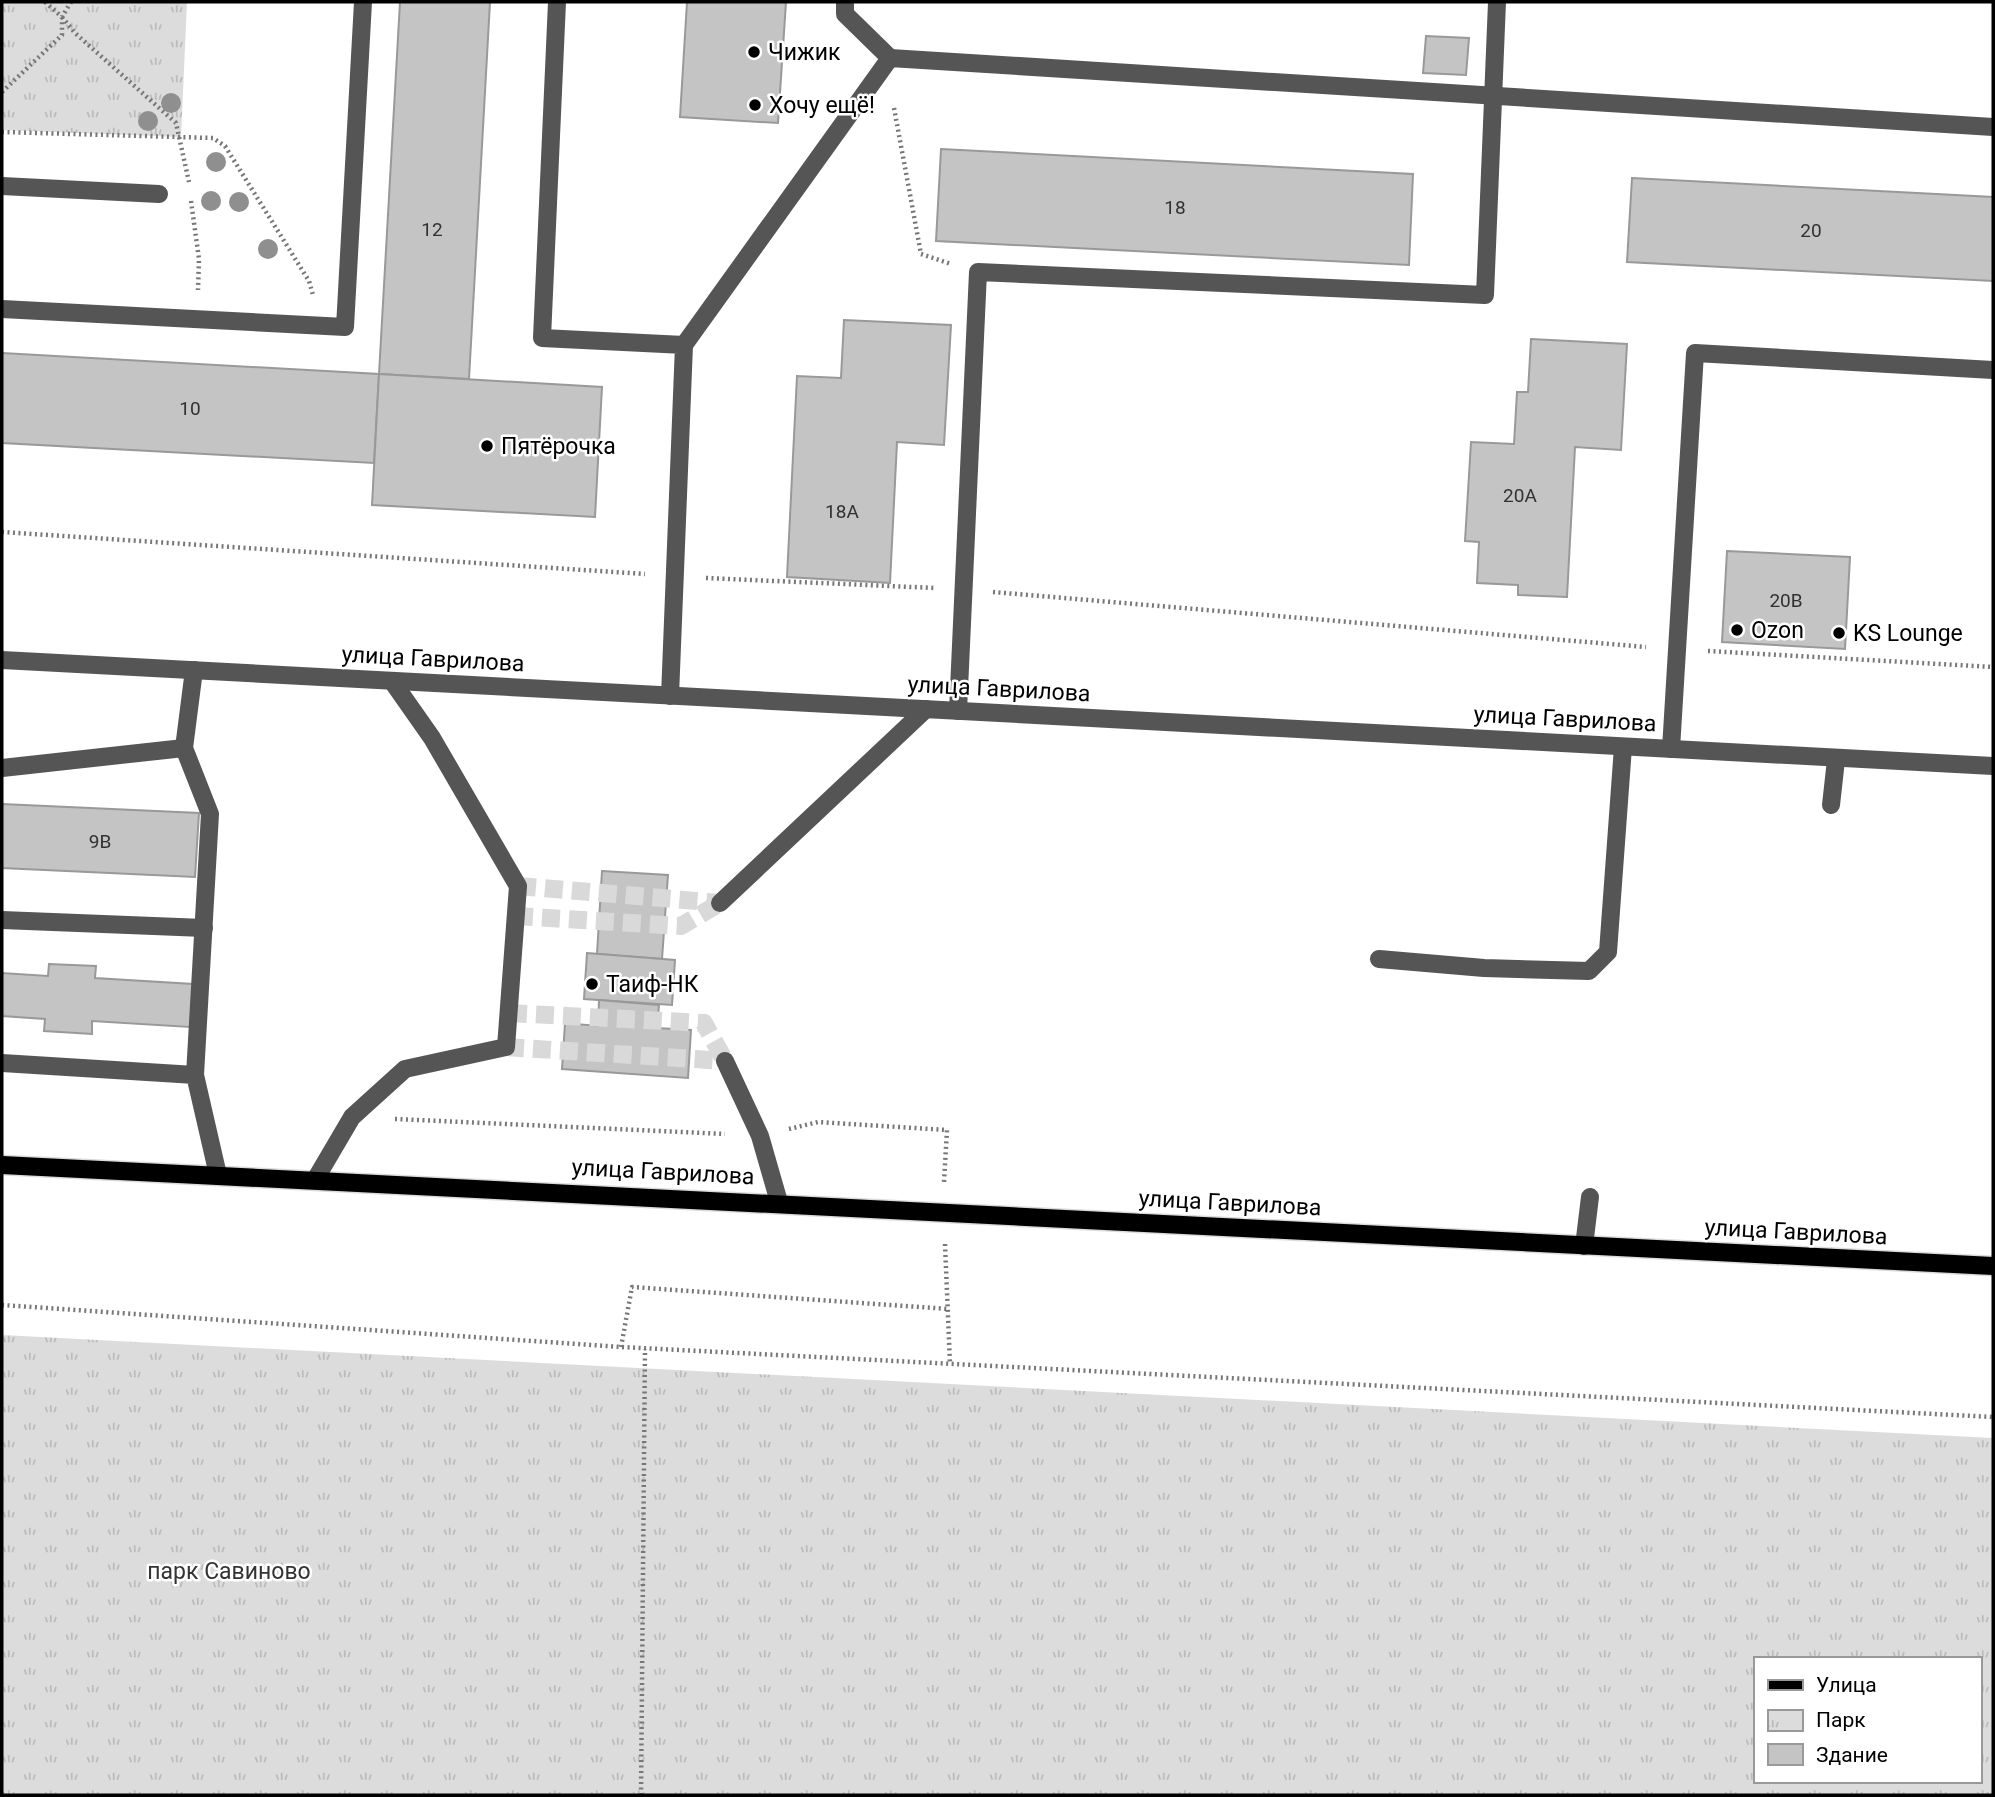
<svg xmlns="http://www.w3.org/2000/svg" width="1995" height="1797" font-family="Roboto,sans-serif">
<defs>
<pattern id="park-tufts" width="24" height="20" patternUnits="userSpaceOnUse" patternTransform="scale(1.75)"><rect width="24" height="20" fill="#dcdcdc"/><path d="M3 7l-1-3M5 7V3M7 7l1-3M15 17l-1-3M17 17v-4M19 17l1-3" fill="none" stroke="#bbb"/></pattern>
</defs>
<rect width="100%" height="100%" fill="#fff"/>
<g fill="url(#park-tufts)" fill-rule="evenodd">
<path d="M2 2H187L181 137 2 130Z"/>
<path d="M2 1335 1993 1438V1795H2ZM1755 1659H1979V1781H1755Z"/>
</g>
<g fill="#c4c4c4" stroke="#999" stroke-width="2">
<path d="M400 2H490L469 379 379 374Z"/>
<path d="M687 2H786L778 123 680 117Z"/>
<path d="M1426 36 1469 38 1466 75 1423 73Z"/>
<path d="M941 149 1413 174 1409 265 936 241Z"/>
<path d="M1632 178 1993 197V281L1627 262Z"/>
<path d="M844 320 951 325 944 445 897 442 890 583 787 577 797 376 841 378Z"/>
<path d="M1531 339 1627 344 1621 450 1575 447 1567 597 1518 595V585L1477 583 1479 542 1465 541 1471 442 1514 444 1517 392H1528Z"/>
<path d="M2 353 379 374 374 463 2 443Z"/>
<path d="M379 374 602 387 595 517 372 505Z"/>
<path d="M1727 551 1850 557 1845 649 1722 642Z"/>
<path d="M2 804 199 813 195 877 2 868Z"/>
<path d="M602 871 668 875 662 959 597 954Z"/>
<path d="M587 953 675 960 672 1005 584 999Z"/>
<path d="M49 964 96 966 95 978 193 984 190 1027 92 1021V1034L44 1031 45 1019 2 1016V973L48 976Z"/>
<path d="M599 1000 659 1005 657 1028 691 1030 688 1078 562 1069 565 1023 598 1026Z"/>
</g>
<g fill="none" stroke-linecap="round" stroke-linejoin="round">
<g stroke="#d9d9d9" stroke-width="18" stroke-dasharray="18 9" stroke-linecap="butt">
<path d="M518 886 720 903"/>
<path d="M515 916 681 926 720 903"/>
<path d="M509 1013 704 1023 725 1061"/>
<path d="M506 1047 725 1061"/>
</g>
<g stroke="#dbdbdb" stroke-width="21">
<path id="major" d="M2 1165 1993 1266"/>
</g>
<g stroke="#777" stroke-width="4.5" stroke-dasharray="2 3.5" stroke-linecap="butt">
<path d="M45 2 62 17 71 2"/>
<path d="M62 17 75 33 176 123 189 182"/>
<path d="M2 92 62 35V18"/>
<path d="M894 108 921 254 951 264"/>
<path d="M2 132 213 138 225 146 309 281 313 295"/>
<path d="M191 201 199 259 198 290"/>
<path d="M2 532 645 574"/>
<path d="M706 578 935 588"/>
<path d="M993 592 1646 647"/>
<path d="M1708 651 1993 667"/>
<path d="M395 1119 725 1134"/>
<path d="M789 1129 818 1122 947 1130 944 1182"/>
<path d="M945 1244 950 1364"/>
<path d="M2 1305 621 1347 1993 1417"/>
<path d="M621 1347 632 1287 948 1309"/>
<path d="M641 1795 645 1349"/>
</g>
<g stroke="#555" stroke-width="18">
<path d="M557 2 542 338 684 345 670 696"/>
<path d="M845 2V14L890 58"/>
<path d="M2 186 159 194"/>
<path d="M2 309 345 327 363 2"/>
<path d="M684 345 890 58 1993 127"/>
<path d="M2 660 1993 766"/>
<path d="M194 670 184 748 210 814 195 1075"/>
<path d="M958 711 978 272 1485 295 1497 2"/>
<path d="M1671 749 1695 353 1993 370"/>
<path d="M2 768 184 748"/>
<path d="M1831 805 1836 760"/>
<path d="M720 903 926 709"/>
<path d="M2 920 204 928"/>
<path d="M1379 959 1484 968 1589 971 1608 952 1623 747"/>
<path d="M725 1061 760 1136 779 1202"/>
<path d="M2 1063 195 1075 218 1175"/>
<path d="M315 1180 352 1117 405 1069 506 1047 518 886 432 738 392 681"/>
<path d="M1584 1246 1590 1197"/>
</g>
<use href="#major" stroke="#000" stroke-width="18"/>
</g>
<g fill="#8f8f8f">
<circle cx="171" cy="103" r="10"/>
<circle cx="148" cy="121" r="10"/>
<circle cx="216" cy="162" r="10"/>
<circle cx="211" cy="201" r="10"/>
<circle cx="239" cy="202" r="10"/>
<circle cx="268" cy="249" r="10"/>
</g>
<g fill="#000" stroke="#fff" stroke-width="2.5">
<circle cx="754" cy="52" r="7"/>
<circle cx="755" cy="105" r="7"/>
<circle cx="487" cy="446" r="7"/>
<circle cx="1737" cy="630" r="7"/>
<circle cx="1839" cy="633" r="7"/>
<circle cx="592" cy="984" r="7"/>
</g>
<g text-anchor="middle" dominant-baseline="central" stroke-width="5" stroke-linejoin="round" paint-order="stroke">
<g font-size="19" fill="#313131">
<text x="1175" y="207">18</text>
<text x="432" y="229">12</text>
<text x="1811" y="230">20</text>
<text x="190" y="408">10</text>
<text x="1520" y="495">20А</text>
<text x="842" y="511">18А</text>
<text x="1786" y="600">20В</text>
<text x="100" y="841">9В</text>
</g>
<g font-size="23" fill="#000" stroke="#fff" text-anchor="start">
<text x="768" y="52">Чижик</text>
<text x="769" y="105">Хочу ещё!</text>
<text x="501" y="446">Пятёрочка</text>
<text x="1751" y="630">Ozon</text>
<text x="1853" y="633">KS Lounge</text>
<text x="606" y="984">Таиф-НК</text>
</g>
<g font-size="23" fill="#000" stroke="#fff">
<text transform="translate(433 659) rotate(3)">улица Гаврилова</text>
<text transform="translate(999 689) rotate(3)">улица Гаврилова</text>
<text transform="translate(1565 719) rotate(3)">улица Гаврилова</text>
<text transform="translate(663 1172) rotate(3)">улица Гаврилова</text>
<text transform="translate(1230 1203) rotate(3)">улица Гаврилова</text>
<text transform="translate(1796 1232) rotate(3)">улица Гаврилова</text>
</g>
<g font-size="23" fill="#333" stroke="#fff">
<text x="229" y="1571">парк Савиново</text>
</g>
</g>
<rect width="1995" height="1797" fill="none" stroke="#000000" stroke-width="7"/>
<rect x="1754" y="1657" width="228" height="126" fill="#ffffff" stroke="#999999" stroke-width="2"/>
<rect x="1768" y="1680" width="35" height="10" fill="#000000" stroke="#999999" stroke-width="2"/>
<text x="1816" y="1692" font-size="21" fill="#000000">Улица</text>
<rect x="1768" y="1710" width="35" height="21" fill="url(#park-tufts)" stroke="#999999" stroke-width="2"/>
<text x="1816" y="1727" font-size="21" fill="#000000">Парк</text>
<rect x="1768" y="1744" width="35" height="21" fill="#c4c4c4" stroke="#999999" stroke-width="2"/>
<text x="1816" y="1762" font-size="21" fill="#000000">Здание</text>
</svg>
